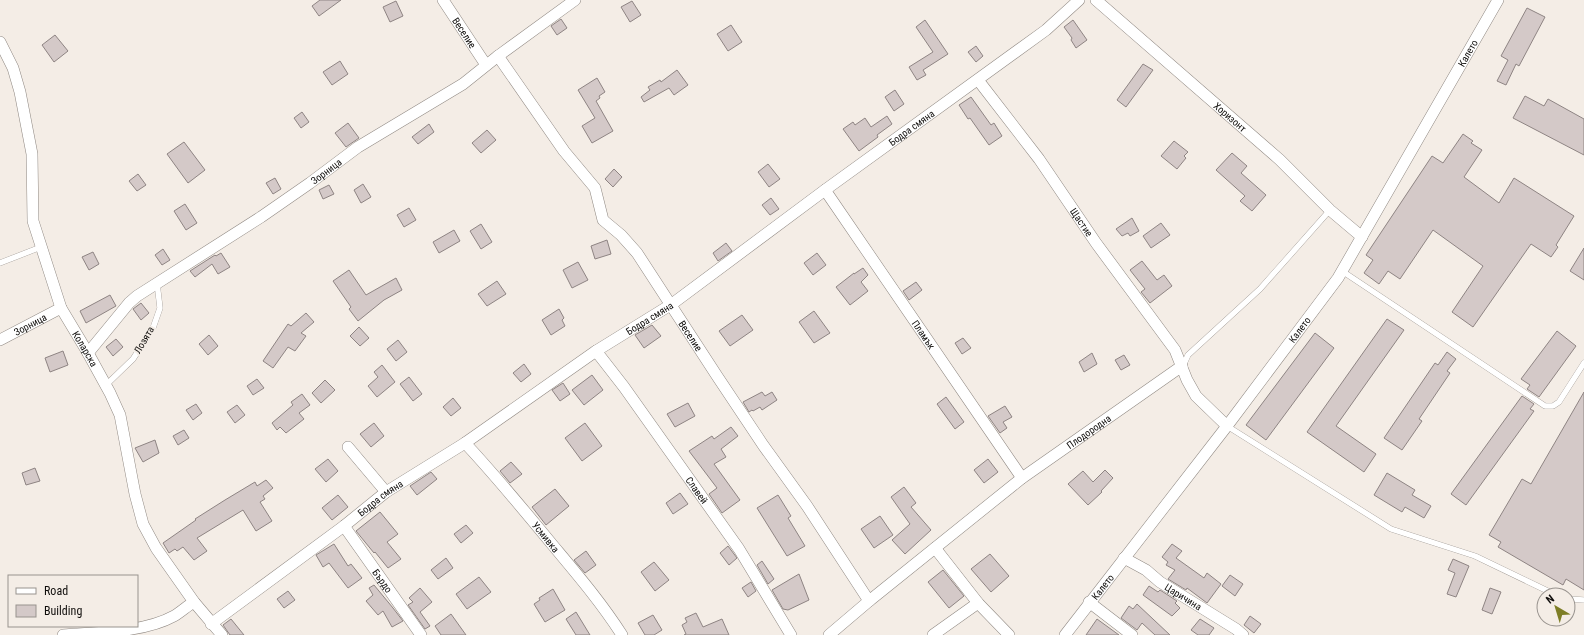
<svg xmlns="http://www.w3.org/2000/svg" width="1584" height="635" font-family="'Roboto Condensed',sans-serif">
<rect width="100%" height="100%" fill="#f4ede6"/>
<g fill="#d4c9c8" stroke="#8e8483">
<path d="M320 0H341L319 16 312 6Z"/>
<path d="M396 1 403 16 390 22 383 7Z"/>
<path d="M632 1 641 15 630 22 621 7Z"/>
<path d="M1527 8 1545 17 1519 66 1516 64 1506 85 1497 81 1508 60 1501 56Z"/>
<path d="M561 19 567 28 557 35 551 26Z"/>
<path d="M925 20 948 54 923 70 926 75 917 80 909 67 933 52 916 27Z"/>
<path d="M1073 20 1087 40 1076 48 1071 40 1072 38 1064 27Z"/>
<path d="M731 25 742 42 728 51 717 34Z"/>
<path d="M55 35 68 51 54 62 42 45Z"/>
<path d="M976 46 983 56 976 62 968 52Z"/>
<path d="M340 61 348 74 332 85 323 72Z"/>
<path d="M1143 64 1153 70 1126 107 1117 100Z"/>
<path d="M677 70 688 85 674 95 669 88 644 102 641 97 650 90 648 87 660 80 661 82Z"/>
<path d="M597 78 605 92 599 96 600 98 596 101 613 131 592 143 582 126 595 118 578 90Z"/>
<path d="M895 90 904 104 894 111 885 97Z"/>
<path d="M1525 96 1544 106 1548 99 1584 119V155L1513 118Z"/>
<path d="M971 97 991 125 994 123 1002 136 989 145 970 118 968 119 959 105Z"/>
<path d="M302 112 309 122 301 128 294 118Z"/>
<path d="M887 116 892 124 877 135 878 137 859 151 843 129 853 122 855 125 865 118 871 127Z"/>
<path d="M348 123 359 138 346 147 335 133Z"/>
<path d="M429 124 434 132 418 144 412 137Z"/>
<path d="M487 130 496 140 481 153 472 143Z"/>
<path d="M1463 134 1473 141 1471 143 1482 150 1464 177 1499 203 1514 178 1574 216 1556 245 1558 247 1551 257 1531 244 1473 327 1452 312 1483 266 1433 230 1400 279 1388 271 1379 284 1364 273 1373 260 1366 255 1432 156 1443 163Z"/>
<path d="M1174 141 1188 152 1184 156 1186 158 1177 169 1161 156Z"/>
<path d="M184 142 205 170 188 183 167 154Z"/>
<path d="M1232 153 1247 166 1241 173 1266 195 1252 211 1240 201 1245 196 1216 170Z"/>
<path d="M768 164 780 179 769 187 758 172Z"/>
<path d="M614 169 622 177 613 187 605 179Z"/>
<path d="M138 174 146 185 137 191 129 181Z"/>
<path d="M275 178 281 189 273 194 266 183Z"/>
<path d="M363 184 371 197 361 203 354 190Z"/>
<path d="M329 185 334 194 323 199 319 190Z"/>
<path d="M771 198 779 209 770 215 762 205Z"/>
<path d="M185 204 197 223 186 230 174 211Z"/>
<path d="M409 208 416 220 404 227 397 215Z"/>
<path d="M1132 218 1139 231 1130 236 1128 233 1122 236 1116 229Z"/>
<path d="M1161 223 1170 235 1151 248 1143 236Z"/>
<path d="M481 224 492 242 481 249 470 231Z"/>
<path d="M454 230 460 241 439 253 433 242Z"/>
<path d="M607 240 611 254 595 259 591 246Z"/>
<path d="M726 243 732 251 718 261 713 253Z"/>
<path d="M1584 248V280L1570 271Z"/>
<path d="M163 249 170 260 162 265 155 255Z"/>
<path d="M93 252 99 264 89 270 82 257Z"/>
<path d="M221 253 230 267 218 274 212 264 195 277 190 271 215 255 216 256Z"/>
<path d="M817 253 826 265 813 275 804 263Z"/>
<path d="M1142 261 1157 280 1164 275 1172 286 1150 303 1141 292 1145 289 1130 270Z"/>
<path d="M578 262 588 280 572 288 563 270Z"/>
<path d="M863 268 868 275 861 282 868 291 850 305 836 287 854 273V274Z"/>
<path d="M349 270 366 295 396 278 402 290 384 300 358 321 349 309 351 307 333 281Z"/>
<path d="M497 281 506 294 487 306 478 294Z"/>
<path d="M916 282 922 290 909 300 903 291Z"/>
<path d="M110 295 116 306 86 323 80 311Z"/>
<path d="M141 303 149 313 141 320 133 309Z"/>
<path d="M559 309 564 318 562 320 565 326 551 335 542 320Z"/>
<path d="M814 311 830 333 814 343 799 322Z"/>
<path d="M306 313 314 322 301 333 306 336 295 351 288 347 273 368 263 361 288 324 291 326Z"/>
<path d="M742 315 753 330 730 346 719 331Z"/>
<path d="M1387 319 1404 330 1336 426 1376 454 1364 472 1307 432Z"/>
<path d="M652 325 661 336 644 348 635 335Z"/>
<path d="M359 327 369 338 360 346 350 336Z"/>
<path d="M1557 331 1576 346 1539 397 1527 389 1530 385 1521 379Z"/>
<path d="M1315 333 1334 348 1266 440 1246 425Z"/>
<path d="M209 335 218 346 208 355 199 344Z"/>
<path d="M963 338 971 348 962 354 955 343Z"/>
<path d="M116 339 123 347 113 356 106 347Z"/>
<path d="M398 340 407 352 396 361 387 349Z"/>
<path d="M63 351 68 365 50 372 45 358Z"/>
<path d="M1447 352 1456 359 1447 371 1450 373 1419 419 1422 421 1402 450 1384 438 1435 363 1438 365Z"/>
<path d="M1092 353 1097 364 1084 372 1079 362Z"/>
<path d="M1124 355 1130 365 1121 370 1115 360Z"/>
<path d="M524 364 531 374 521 382 513 373Z"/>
<path d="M382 365 395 382 377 397 368 386 378 377 374 372Z"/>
<path d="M592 375 603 390 584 405 572 390Z"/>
<path d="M409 377 422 394 413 401 400 384Z"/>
<path d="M257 379 264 388 253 395 247 386Z"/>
<path d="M325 380 335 390 321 403 312 393Z"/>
<path d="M563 383 570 394 560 401 552 390Z"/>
<path d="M762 392 765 396 772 392 777 400 762 410 760 407 753 411 752 410 749 412 743 402Z"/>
<path d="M1584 392V590L1566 579 1563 585 1498 547 1501 542 1489 535 1522 479 1531 484Z"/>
<path d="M302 394 310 405 299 413 304 419 286 433 280 427 277 430 272 423 293 405 291 402Z"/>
<path d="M1522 396 1534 404 1530 409 1534 411 1466 505 1451 494Z"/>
<path d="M946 397 964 422 955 429 937 404Z"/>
<path d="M453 398 461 408 451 416 443 407Z"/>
<path d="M688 403 695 416 675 427 667 414Z"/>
<path d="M196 404 202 413 193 420 186 410Z"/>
<path d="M237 405 245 415 235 423 227 412Z"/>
<path d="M1005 406 1012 417 1003 422 1007 428 1000 433 988 416Z"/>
<path d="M374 423 384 436 371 447 360 434Z"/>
<path d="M585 423 602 446 582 461 565 438Z"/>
<path d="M731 427 738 436 721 449 726 457 714 464 740 500 722 513 709 494 717 488 689 451 712 436 714 439Z"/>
<path d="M184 430 189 438 178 445 173 436Z"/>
<path d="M155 440 159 453 143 462 135 448Z"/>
<path d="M328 459 338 471 326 482 315 469Z"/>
<path d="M988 459 998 472 984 483 974 470Z"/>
<path d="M511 462 522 474 510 483 500 471Z"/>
<path d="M35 468 40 481 26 485 22 473Z"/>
<path d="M1105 470 1113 478 1101 491 1102 492 1088 505 1068 484 1083 471 1093 482Z"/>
<path d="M431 472 437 479 417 495 410 486Z"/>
<path d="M1387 473 1415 490 1412 495 1431 506 1424 518 1405 507 1402 512 1374 495Z"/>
<path d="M266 480 273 488 263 496 265 499 260 502 272 521 256 531 243 510 197 538 207 551 194 560 183 547 177 551 175 549 169 553 163 543 196 520 195 519 225 500 255 482 257 486Z"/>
<path d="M904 487 916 503 911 507 931 530 905 554 892 540 910 524 891 497Z"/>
<path d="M555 489 569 506 546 525 532 507Z"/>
<path d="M680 493 688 504 673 514 666 503Z"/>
<path d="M338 495 348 507 332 520 322 508Z"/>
<path d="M778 495 791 516 788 518 805 546 787 556 757 508Z"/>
<path d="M380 512 398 534 387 542 401 559 388 568 375 552 374 553 356 531Z"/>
<path d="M880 516 893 535 874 548 861 529Z"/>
<path d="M466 525 473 533 461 543 454 534Z"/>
<path d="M334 544 348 566 351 564 362 578 348 588 329 563 323 567 316 555Z"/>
<path d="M1172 544 1182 551 1176 558 1204 578 1207 573 1221 584 1207 603 1187 588 1186 590 1168 579 1175 570 1166 565 1168 562 1162 557Z"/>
<path d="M728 546 737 558 729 565 720 553Z"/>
<path d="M586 551 596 565 585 573 574 560Z"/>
<path d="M990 554 1009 576 991 592 971 569Z"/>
<path d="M446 558 453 568 438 579 431 570Z"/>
<path d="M1453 559 1469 566 1456 597 1447 594 1455 573 1448 570Z"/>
<path d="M762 561 774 579 768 584 757 565Z"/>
<path d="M654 562 669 580 655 591 641 572Z"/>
<path d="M943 570 964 596 949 608 928 582Z"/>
<path d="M799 574 809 600 788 610 783 609 772 590Z"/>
<path d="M1230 575 1243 584 1235 596 1222 586Z"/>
<path d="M479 577 491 592 467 609 456 594Z"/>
<path d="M751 582 756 591 748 597 742 588Z"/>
<path d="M374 585 393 608 403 621 392 627 383 611 378 615 366 601 373 595 369 588Z"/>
<path d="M1149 586 1158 592 1160 590 1177 601 1175 603 1180 608 1172 616 1143 595Z"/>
<path d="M420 588 432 602 420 612 430 626 425 629 408 605 413 602 409 598Z"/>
<path d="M1490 588 1501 592 1492 614 1482 610Z"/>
<path d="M553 589 565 610 545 622 534 604 540 600 539 598Z"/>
<path d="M288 591 295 600 284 608 277 599Z"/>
<path d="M1137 604 1170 635H1155L1142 623 1137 630 1121 618 1129 606 1133 609Z"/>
<path d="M576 612 590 635H576L566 619Z"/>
<path d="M696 613 703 627 722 619 729 635H684L686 634 682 625 687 622 685 618Z"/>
<path d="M451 614 466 635H441L435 626Z"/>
<path d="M653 615 662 630 654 635H645L638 623Z"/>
<path d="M1250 616 1261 624 1254 633 1244 625Z"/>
<path d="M231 619 244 635H230L223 625Z"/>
<path d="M1097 619 1119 635H1086Z"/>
<path d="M1200 619 1214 628 1209 635H1198L1191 630Z"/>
</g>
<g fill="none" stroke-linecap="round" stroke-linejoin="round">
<g stroke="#908983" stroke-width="6">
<g id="service">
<path d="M0 263 41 247"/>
<path d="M1342 271 1545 406H1553L1559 402 1584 363"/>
<path d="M1183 366 1188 355 1260 289 1330 210"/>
<path d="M106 385 133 359 153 328 160 308 157 283"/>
<path d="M1227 426 1391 529 1475 556 1556 595"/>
<path d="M1568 599 1584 600"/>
</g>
</g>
<g stroke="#908983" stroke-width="12">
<g id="minor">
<path id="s1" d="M443 0 486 65"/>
<path id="s2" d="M1096 0 1280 160 1330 210 1362 237"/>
<path id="s3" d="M0 42 13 68 20 92 32 154 33 221 61 308 88 353 110 393 120 415 135 494 143 524 156 548 194 602 222 635"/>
<path id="s4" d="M498 56 564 151 595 188 603 220 621 235 637 253 717 376 763 445 807 506 869 601"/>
<path id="s5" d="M978 80 1039 159 1096 243 1175 350 1187 380 1196 396 1227 426"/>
<path id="s6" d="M825 190 1022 478"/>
<path id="s7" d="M0 340 61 308"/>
<path id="s8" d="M596 351 624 387 739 549 791 635"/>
<path id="s9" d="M88 353 129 303 137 296 261 217 310 183 358 147 463 84 498 56 575 0"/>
<path id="s10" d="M465 443C495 475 523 509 551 543 576 573 601 602 622 635"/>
<path d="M348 447 386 492"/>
<path id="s11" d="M344 526 421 635"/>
<path d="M935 548 978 603 1009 635"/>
<path id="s12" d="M1124 558 1146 570 1160 582 1236 629 1243 635"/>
<path d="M1089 602 1132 635"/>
<path id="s13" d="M211 624 344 526 386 492 465 443 596 351 672 304 825 190 1046 30 1079 0"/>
<path d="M63 635C97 632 143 633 174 616 181 612 187 606 194 602"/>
<path id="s14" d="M829 635 869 601 1022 478 1182 366"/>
<path d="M933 635 978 603"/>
<path id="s15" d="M1065 635 1227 426 1338 278 1498 0"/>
</g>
</g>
<use href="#service" stroke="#fff" stroke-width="5.5"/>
<use href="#minor" stroke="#fff" stroke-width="11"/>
</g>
<g text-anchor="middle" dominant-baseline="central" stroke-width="4" stroke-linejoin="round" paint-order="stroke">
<g font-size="10" fill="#0f0d0b" stroke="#f4ede6">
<text stroke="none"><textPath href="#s1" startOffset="39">Веселие</textPath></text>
<text stroke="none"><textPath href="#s15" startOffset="709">Калето</textPath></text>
<text stroke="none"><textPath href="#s2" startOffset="178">Хоризонт</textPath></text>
<text stroke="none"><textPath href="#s13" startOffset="859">Бодра смяна</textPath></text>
<text stroke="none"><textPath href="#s9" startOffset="302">Зорница</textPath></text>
<text stroke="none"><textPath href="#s5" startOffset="176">Щастие</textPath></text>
<text stroke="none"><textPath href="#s13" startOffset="535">Бодра смяна</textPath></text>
<text stroke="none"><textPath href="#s7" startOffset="34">Зорница</textPath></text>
<text stroke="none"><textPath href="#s15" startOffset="385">Калето</textPath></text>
<text stroke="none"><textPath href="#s6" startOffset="175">Пламък</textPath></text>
<text stroke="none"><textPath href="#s4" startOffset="343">Веселие</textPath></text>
<text transform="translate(144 340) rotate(-59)">Лозята</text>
<text stroke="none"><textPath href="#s3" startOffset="323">Коларска</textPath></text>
<text stroke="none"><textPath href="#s14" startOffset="330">Плодородна</textPath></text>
<text stroke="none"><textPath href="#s8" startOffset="172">Славей</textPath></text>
<text stroke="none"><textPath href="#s13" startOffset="211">Бодра смяна</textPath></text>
<text stroke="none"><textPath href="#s10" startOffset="124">Усмивка</textPath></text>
<text stroke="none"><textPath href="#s11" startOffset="67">Бърдо</textPath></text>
<text stroke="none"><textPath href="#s15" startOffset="61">Калето</textPath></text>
<text stroke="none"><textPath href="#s12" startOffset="71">Царичина</textPath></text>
</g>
</g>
<rect x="8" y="575" width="130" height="52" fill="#f4ede6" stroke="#98938e"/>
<rect x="16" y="588" width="20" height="6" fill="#ffffff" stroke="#98938e"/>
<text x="44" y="595" font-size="12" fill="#0f0d0b">Road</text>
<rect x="16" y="605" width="20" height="12" fill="#d4c9c8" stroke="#98938e"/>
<text x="44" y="615" font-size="12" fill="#0f0d0b">Building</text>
<g transform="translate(1556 607) rotate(322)"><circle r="19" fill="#f4ede6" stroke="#98938e"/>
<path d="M0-3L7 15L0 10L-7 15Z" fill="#7e7e26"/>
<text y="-6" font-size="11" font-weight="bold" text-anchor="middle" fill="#0f0d0b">N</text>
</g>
</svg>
